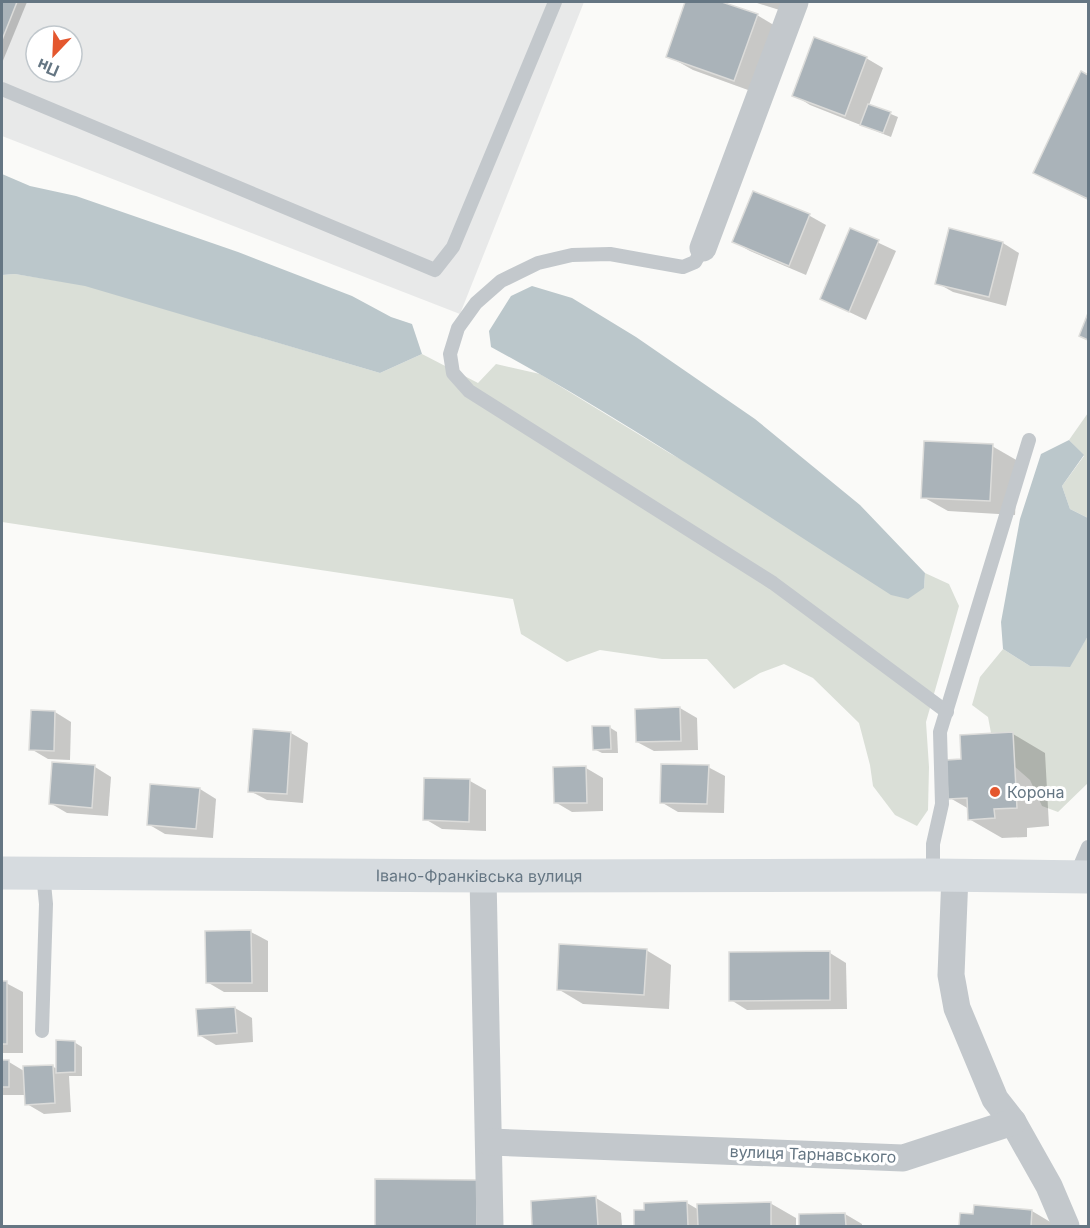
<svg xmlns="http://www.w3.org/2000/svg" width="1090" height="1228" font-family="Inter,sans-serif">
<rect width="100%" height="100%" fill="#fafaf8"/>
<path fill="#e8e9e9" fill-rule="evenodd" d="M2 2H584L460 314 2 136ZM36 36H72V72H36Z"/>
<g fill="#dadfd7">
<path d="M15 274 85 285 380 373 422 354 478 383 496 364 540 374 671 454 924 588 925 573 949 584 959 606 926 722 929 767 928 810 917 826 895 815 873 786 870 765 859 723 813 678 784 664 760 673 734 689 707 659H662L600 650 567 662 521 634 513 599 2 522V275Z"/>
<path d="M1088 413V518L1070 509 1062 486 1084 456 1069 440Z"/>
<path d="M1088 636V783L1058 812 1042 806 1030 780 1015 767 1013 732 991 733 988 717 972 705 980 677 1003 649 1030 666 1069 667Z"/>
</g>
<g fill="#bbc7cb">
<path d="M2 174 30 186 76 196 238 252 352 296 391 317 412 324 422 354 380 373 85 286 15 274 2 275Z"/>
<path d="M532 286 572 298 636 337 755 419 860 505 925 573 924 588 908 599 891 595C759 511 629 422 491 347L489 331 511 296Z"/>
<path d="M1069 440 1084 455 1062 486 1070 509 1088 518V636L1070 667 1030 666 1003 649 1001 622 1020 519 1041 454Z"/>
</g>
<g fill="#0003">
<path d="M2 2H27L2 63Z"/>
<path d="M687 2H717L757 15 782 30 759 94 693 70 668 56Z"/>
<path d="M754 2H793L789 13Z"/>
<path d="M866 58 883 68 869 105 898 117 891 137 810 105 794 95Z"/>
<path d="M1082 73 1088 77V200L1035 172Z"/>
<path d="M754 193 810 216 826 225 806 275 750 251 734 242Z"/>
<path d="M851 230 896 251 866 320 822 299Z"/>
<path d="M1003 243 1019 253 1006 306 953 292 937 283Z"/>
<path d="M992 446 1018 461 1015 515 948 511 923 497Z"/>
<path d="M680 708 697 718 698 750 654 751 637 742Z"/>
<path d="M55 712 71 722 70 760 48 759 31 749Z"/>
<path d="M609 727 617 732 618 753H602L594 749Z"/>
<path d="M291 733 308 743 303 803 267 800 250 791Z"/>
<path d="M1013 734 1045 753 1049 826 1027 828V837L1002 838 969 819V809L950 798 963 761Z"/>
<path d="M95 767 111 777 108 816 67 813 50 803Z"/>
<path d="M708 767 725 776 724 813 678 812 661 802Z"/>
<path d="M586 768 603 778V811L572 812 555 802Z"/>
<path d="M470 781 486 790V831L442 829 425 819Z"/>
<path d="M200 789 216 799 213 838 165 834 148 824Z"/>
<path d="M251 932 268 941V992H224L207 982Z"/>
<path d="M646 950 671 965 669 1009 583 1004 558 989Z"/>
<path d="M830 953 846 963 847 1009 747 1010 731 1000Z"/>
<path d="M2 983H6L23 992V1053H2Z"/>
<path d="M235 1008 252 1018 253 1042 216 1045 199 1035Z"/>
<path d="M74 1042 82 1047V1076H69L71 1112 44 1114 27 1104 26 1095H2V1062H9L24 1071 52 1066 57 1069Z"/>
<path d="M376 1180 502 1226H376Z"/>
<path d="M596 1198 621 1213 622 1226H534L532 1202Z"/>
<path d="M687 1203 699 1210 770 1203 796 1218V1226H636L635 1212Z"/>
<path d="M975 1207 1032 1211 1057 1226H961V1215L974 1216Z"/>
<path d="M845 1214 862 1224V1226H801V1215Z"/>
</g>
<g fill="#aab3b9" stroke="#dcdcda" stroke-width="1.5">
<path d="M2 2H17L2 40Z"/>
<path d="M685 2H722L758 14 734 81 666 57Z"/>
<path d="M814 37 867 57 845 116 792 96Z"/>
<path d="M1081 71 1088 75V199L1033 173Z"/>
<path d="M868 104 891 112 883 133 860 125Z"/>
<path d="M753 191 810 214 789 266 732 242Z"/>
<path d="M850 228 879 240 849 312 820 299Z"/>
<path d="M949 228 1003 242 989 297 935 284Z"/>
<path d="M1088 313V340L1079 336Z"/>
<path d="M924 441 993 444 990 501 921 498Z"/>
<path d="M680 707 681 741 636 742 635 709Z"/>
<path d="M31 710 55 711 54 751 29 750Z"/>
<path d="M592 726H610L611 749 593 750Z"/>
<path d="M253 729 291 732 287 794 248 792Z"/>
<path d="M1013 732 1017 808 994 809 995 818 968 820 967 798 948 799 946 760 961 759 960 735Z"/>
<path d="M52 762 95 765 92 808 49 804Z"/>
<path d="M661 764 709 765 707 804 660 803Z"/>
<path d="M586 766 587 803H554L553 767Z"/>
<path d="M424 778 470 779 469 822 423 820Z"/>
<path d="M150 784 200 788 196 829 147 825Z"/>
<path d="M251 930 252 983H206L205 931Z"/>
<path d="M559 944 647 949 644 995 557 990Z"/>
<path d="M830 951V1000L729 1001V952Z"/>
<rect x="2" y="981" width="5" height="63"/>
<path d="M235 1007 237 1033 198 1036 196 1009Z"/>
<path d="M56 1040 75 1041V1072L56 1073Z"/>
<rect x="2" y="1060" width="7" height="27"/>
<path d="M53 1065 55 1103 25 1105 23 1066Z"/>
<path d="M375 1179 477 1180V1226H375Z"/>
<path d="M596 1196 598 1226H532L531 1201Z"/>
<path d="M687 1201 688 1226H634V1210H644V1203Z"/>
<path d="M771 1202V1226H698L697 1204Z"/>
<path d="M974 1205 1032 1210 1031 1226H959L960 1213 973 1214Z"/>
<path d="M845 1213 846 1226H799V1214Z"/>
</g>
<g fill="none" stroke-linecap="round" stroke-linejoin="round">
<g stroke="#c3c8cc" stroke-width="14">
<path d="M2 89 435 270 453 247 555 2"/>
<path d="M703 248 695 262 683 267 610 254 572 255 538 263 501 281 476 303 458 328 450 354 453 373 469 391 773 583 947 712"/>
<path d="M933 875V844L942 804 940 732 1029 440"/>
<path d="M1076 875 1088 847"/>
<path d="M42 1031 46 904 43 873"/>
</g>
<g stroke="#c3c8cc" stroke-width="27">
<path d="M703 248 795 2"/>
<path d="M955 875 951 975 957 1008 995 1099 1013 1122 1049 1186 1066 1226"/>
<path d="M483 876 490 1226"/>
<path d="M490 1142 903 1158 1013 1122"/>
</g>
<path stroke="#d6dbdf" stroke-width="33" id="s1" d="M2 873 483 876 933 875 1088 877"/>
</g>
<circle fill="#e4572e" stroke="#fff" stroke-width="2" cx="995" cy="792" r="6"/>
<g text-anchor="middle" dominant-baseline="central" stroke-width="6" stroke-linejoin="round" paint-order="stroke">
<g font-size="16" fill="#657683" stroke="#fff" text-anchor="start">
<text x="1007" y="792">Корона</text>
</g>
<g font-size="16" fill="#657683" stroke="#fff">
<text stroke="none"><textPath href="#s1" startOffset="477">Івано-Франківська вулиця</textPath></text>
<text transform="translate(813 1154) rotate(2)">вулиця Тарнавського</text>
</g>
</g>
<rect width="1090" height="1228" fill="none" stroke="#657683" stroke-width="6"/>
<g transform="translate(54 54) rotate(203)"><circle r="28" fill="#ffffff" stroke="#c1c8cd" stroke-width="1.5"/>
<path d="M0-4.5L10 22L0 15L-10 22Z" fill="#e4572e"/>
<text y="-9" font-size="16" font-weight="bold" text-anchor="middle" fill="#657683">Пн</text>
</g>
</svg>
